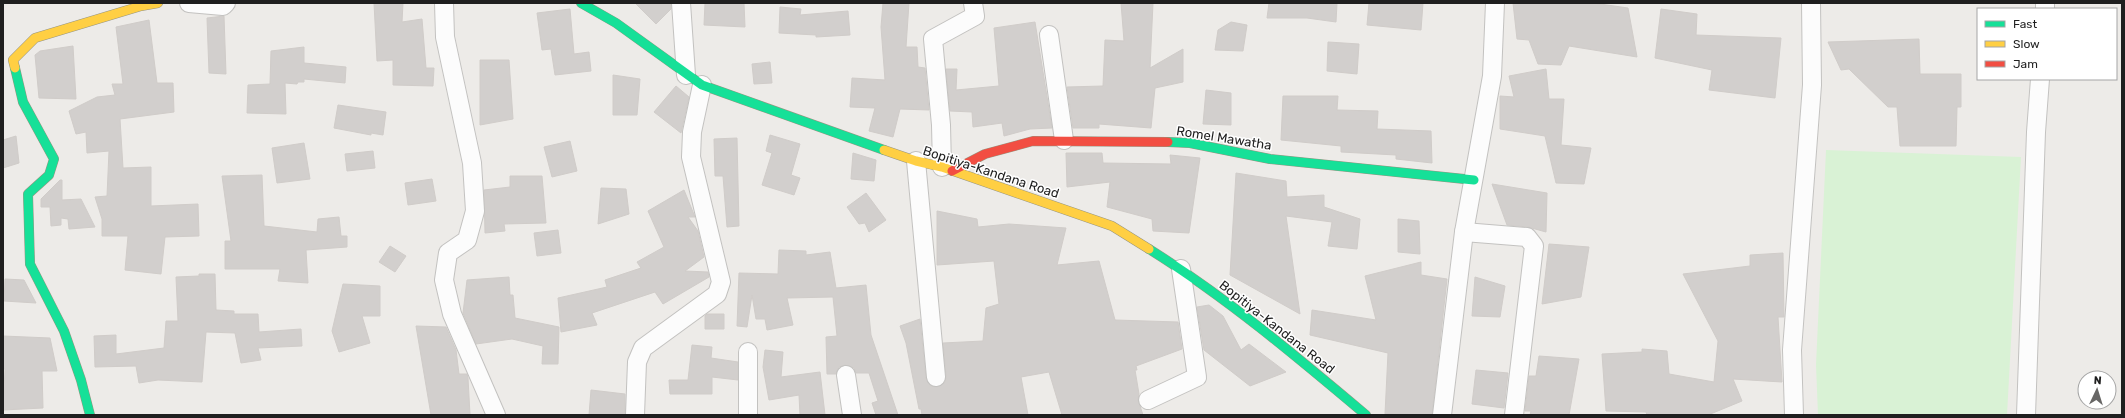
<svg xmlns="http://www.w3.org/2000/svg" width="2125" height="418" font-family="Rubik,sans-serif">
<rect width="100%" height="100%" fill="#edebe8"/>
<path fill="#d9f2d5" d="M1826 150 2021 157 2007 415H1818L1816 365Z"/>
<g fill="#d2cfcd" stroke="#d0ccc9">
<path d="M374 3H403L402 22 422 19 426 68H434L433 86 393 85V60L377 61Z"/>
<path d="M635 3H671V9L656 24Z"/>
<path d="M705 3H744L745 27 704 25Z"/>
<path d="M883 3H909L906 47H917L918 67 925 68 929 110 900 109 893 137 869 131 875 108 850 107 852 78 885 80 881 27Z"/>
<path d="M1121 3H1153L1150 68 1183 49V82L1155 88 1151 128 1099 124V128H1073L1067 87 1103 86 1105 40 1124 41Z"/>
<path d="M1269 3H1337L1336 22 1307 18H1267Z"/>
<path d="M1369 3H1423L1421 30 1367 25Z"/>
<path d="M1513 3H1593L1628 8 1637 57 1569 46 1561 65 1538 64 1529 40 1517 39Z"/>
<path d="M780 7 801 9 800 15 848 11 850 35 816 37V35L779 33Z"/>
<path d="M570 9 574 54 589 52 591 71 555 75 551 49 542 50 537 13Z"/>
<path d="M1661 9 1697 14 1696 35 1781 38 1775 98 1709 90 1712 70 1655 58Z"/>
<path d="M224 16 226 74 209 73 207 18Z"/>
<path d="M149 20 157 83H173L174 112 120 119 123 168 151 167V206L198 204 199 236 165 237 161 274 125 270 128 236H102V219L95 197 107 196 109 151 87 153 86 132 76 134 69 111 97 97 115 95 112 84H123L116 27Z"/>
<path d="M1035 22 1052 128 1030 129 1004 136 1002 123 973 127 972 112 950 111 946 69H957L956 90 999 86 994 28Z"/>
<path d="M1231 22 1247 25 1243 51 1215 50 1218 30Z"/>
<path d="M1919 39 1920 74H1961V107H1957L1956 146H1900L1897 107H1888L1849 69 1841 70 1828 42Z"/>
<path d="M1328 42 1359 44 1357 74 1327 71Z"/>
<path d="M73 46 76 99 39 98 35 55 40 51Z"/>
<path d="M304 47V63L346 67 345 83 304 79V82H298L297 84 285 83 286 114 247 113 248 85 270 84 271 51Z"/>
<path d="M480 60H509L513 119 480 125Z"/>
<path d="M770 62 772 83 754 84 752 64Z"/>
<path d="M1546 69 1549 99H1564L1561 145 1591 148 1584 184 1556 183 1545 136 1500 129V96L1514 97 1509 76Z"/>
<path d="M613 75 640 79 637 115H613Z"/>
<path d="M676 86 689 97 681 133 654 112Z"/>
<path d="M1206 90 1231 93V125L1203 124Z"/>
<path d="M1283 96H1338L1337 110 1378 111 1377 129 1431 131 1432 163 1396 159V155L1341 152V146L1281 140Z"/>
<path d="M338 105 386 112 383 135 371 133V135L334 128Z"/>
<path d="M770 135 800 144 791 175 800 178 794 195 762 185 772 153 766 151Z"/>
<path d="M16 136 19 163 3 168V140Z"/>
<path d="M737 138 739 226 727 227 723 176H715L714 139Z"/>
<path d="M570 141 577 171 552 177 544 147Z"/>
<path d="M304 143 310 179 277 183 272 148Z"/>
<path d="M373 151 375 168 347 171 345 154Z"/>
<path d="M853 153 876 160 874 181 851 179Z"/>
<path d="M1066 153H1102L1103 163 1171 164 1170 155 1200 158 1189 233 1153 231 1152 219 1107 207 1110 182 1067 187Z"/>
<path d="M1236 173 1286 181 1287 197 1324 195V207L1360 219 1357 249 1328 246 1332 222 1286 216 1300 314 1230 275Z"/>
<path d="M262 175 264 226 317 232 318 219 339 217 341 236H347V247L306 250 308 283 278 281 280 269H225V241H231L222 176Z"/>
<path d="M510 176H542L546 223 504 224 505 231 485 233 484 190 510 187Z"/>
<path d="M432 179 436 201 408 205 405 183Z"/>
<path d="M60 180H62V200L81 199 95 227 69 229 68 219 61 218V225L51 226 50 207H41V199Z"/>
<path d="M1492 184 1547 193 1546 232 1528 227 1507 225Z"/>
<path d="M601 188 626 189 629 214 598 224Z"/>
<path d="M684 190 695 217H688L698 231 704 257 685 271 708 272 709 277 663 304 655 292 592 313 597 325 561 332 558 298 607 287 605 280 641 268 637 262 664 247 648 211Z"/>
<path d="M866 193 886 220 869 232 865 223 859 224 847 207Z"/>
<path d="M937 211 977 219 978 227 1009 224 1066 228 1057 265 1099 261 1115 320 1178 322 1182 349 1136 366 1137 370H1135L1139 394 1138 400 1143 415H1062L1049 372 1021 377 1028 415H922L921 409H919L906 343 900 326 920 319 926 378 931 386 937 387 945 382 946 376 943 343 983 341 986 308 999 304 994 261 937 265Z"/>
<path d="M1398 219 1419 221 1420 254 1398 252Z"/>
<path d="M558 230 561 253 537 256 534 233Z"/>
<path d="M1549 244 1589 247 1581 297 1542 304Z"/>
<path d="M390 246 406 256 395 272 379 262Z"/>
<path d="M779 250 806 251V255L830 252 836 288 866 285 871 335 898 415H876L872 403 878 401 869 373H856L854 368 845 365 839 367 836 374H827L826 337 837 336 833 297 787 298 793 325 767 330 765 319H756L752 295 747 327 737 326 739 273 778 274Z"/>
<path d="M1783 253 1784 317H1778L1782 382 1733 379 1742 401 1708 415H1647L1646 412 1606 411 1602 354 1642 352V349L1667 351 1669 374 1714 382 1718 341 1683 274 1750 266V255Z"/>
<path d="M1421 262V275L1447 279 1432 415 1385 414 1388 353 1310 335 1312 310 1376 320 1365 276Z"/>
<path d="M199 274H215L216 310 234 311V314H258L259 332 301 329 302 346 258 348 261 360 241 363 235 333 206 332 202 382 158 380 139 383 136 366 95 367 94 336 116 335V354L164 348 166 321H178L176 277 199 276Z"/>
<path d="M509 277 510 295H513L515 318 559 327 558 364H542L543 346 512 339 476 344 463 313 467 280Z"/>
<path d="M1475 277 1505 286 1500 317 1472 316Z"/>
<path d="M5 279 24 280 36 303 4 301Z"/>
<path d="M343 284 380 286V316H362L370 343 339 352 332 331Z"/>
<path d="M1209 305 1223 316 1241 350 1249 344 1286 372 1250 386 1204 350 1197 307Z"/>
<path d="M707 314H724V329H705V316Z"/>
<path d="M416 326 446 327 456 350 459 374H467L468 378 470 415H431Z"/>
<path d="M3 336 50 338 57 371H42L43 408 3 410 5 369H3Z"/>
<path d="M692 345 712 347 711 358 738 362V380L712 377V394H670L669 380H688Z"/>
<path d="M765 350 783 352 781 377 820 372 825 415H800L799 395 769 400 763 367Z"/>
<path d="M1539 356 1579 359 1569 415H1530L1531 411H1525L1529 376H1536Z"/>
<path d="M1476 370 1508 373 1504 408 1472 404Z"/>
<path d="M591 390 625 394V415H589Z"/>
</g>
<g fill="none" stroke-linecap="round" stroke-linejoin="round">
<g stroke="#c3c2c0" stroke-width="20">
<g id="street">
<path d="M189 3 223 6 226 3"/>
<path d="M444 3 445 37 472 163 475 211 467 240 448 253 444 280 452 314 496 415"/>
<path d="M681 3 686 75"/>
<path d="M2045 9V3"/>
<path d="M1049 35 1064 140"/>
<path d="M916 161 936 377"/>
<path d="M942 167 941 125 933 39 975 16 973 3"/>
<path d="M1464 232 1527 237 1534 246 1514 415"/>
<path d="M846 375 852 415"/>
<path d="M1148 400 1197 377 1181 269"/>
<path d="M635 415 637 362 643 348 717 294 721 282 691 157 692 132 702 85"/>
<path d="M748 415V352"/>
<path d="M1442 415 1464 232 1492 76 1495 3"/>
<path d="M1794 415 1792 350 1812 85 1811 3"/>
<path d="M2026 415 2036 132 2040 79"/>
</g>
</g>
<g stroke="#979581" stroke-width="10">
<g id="fast">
<path d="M581 3 616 23 702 85 884 150"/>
<path d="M15 68 23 102 54 159 49 175 28 194 30 264 64 331 81 380 90 415"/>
<path d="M1168 142 1190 143 1270 159 1474 180"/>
<path d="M1149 249C1226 297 1296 356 1366 415"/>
</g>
</g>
<g stroke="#979581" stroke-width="10">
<g id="slow">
<path d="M15 68 13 60 35 38 141 6 158 3"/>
<path d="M884 150 916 161 942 167 1112 226 1149 249"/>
</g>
</g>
<g stroke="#979581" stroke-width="10">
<path id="jam" d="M952 171 985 154 1033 141 1168 142"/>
</g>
<use href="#street" stroke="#fcfcfc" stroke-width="18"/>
<use href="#fast" stroke="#16e098" stroke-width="9"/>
<use href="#slow" stroke="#ffcf43" stroke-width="9"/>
<use href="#jam" stroke="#f24e42" stroke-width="9"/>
</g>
<g text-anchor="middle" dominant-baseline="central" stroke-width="3" stroke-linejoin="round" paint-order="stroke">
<g font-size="13" fill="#1f1f1f" stroke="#fff">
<text transform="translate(1224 138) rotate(9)">Romel Mawatha</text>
<text transform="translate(991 172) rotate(18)">Bopitiya-Kandana Road</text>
<text transform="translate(1277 327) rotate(38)">Bopitiya-Kandana Road</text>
</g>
</g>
<rect width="2125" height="418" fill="none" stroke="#1f1f1f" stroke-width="8"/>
<rect x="1977" y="8" width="140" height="72" fill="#ffffff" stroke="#a5a5a5"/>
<rect x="1985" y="21" width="20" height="6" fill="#16e098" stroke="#a5a5a5"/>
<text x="2013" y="28" font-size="12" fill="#1f1f1f">Fast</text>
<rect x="1985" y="41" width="20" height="6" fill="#ffcf43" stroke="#a5a5a5"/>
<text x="2013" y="48" font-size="12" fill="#1f1f1f">Slow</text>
<rect x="1985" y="61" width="20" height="6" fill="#f24e42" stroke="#a5a5a5"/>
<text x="2013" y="68" font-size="12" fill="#1f1f1f">Jam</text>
<g transform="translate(2097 390) rotate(4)"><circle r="19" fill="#ffffff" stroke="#a5a5a5"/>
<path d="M0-3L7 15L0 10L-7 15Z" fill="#676665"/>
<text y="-6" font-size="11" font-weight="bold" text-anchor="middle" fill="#1f1f1f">N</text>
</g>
</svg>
